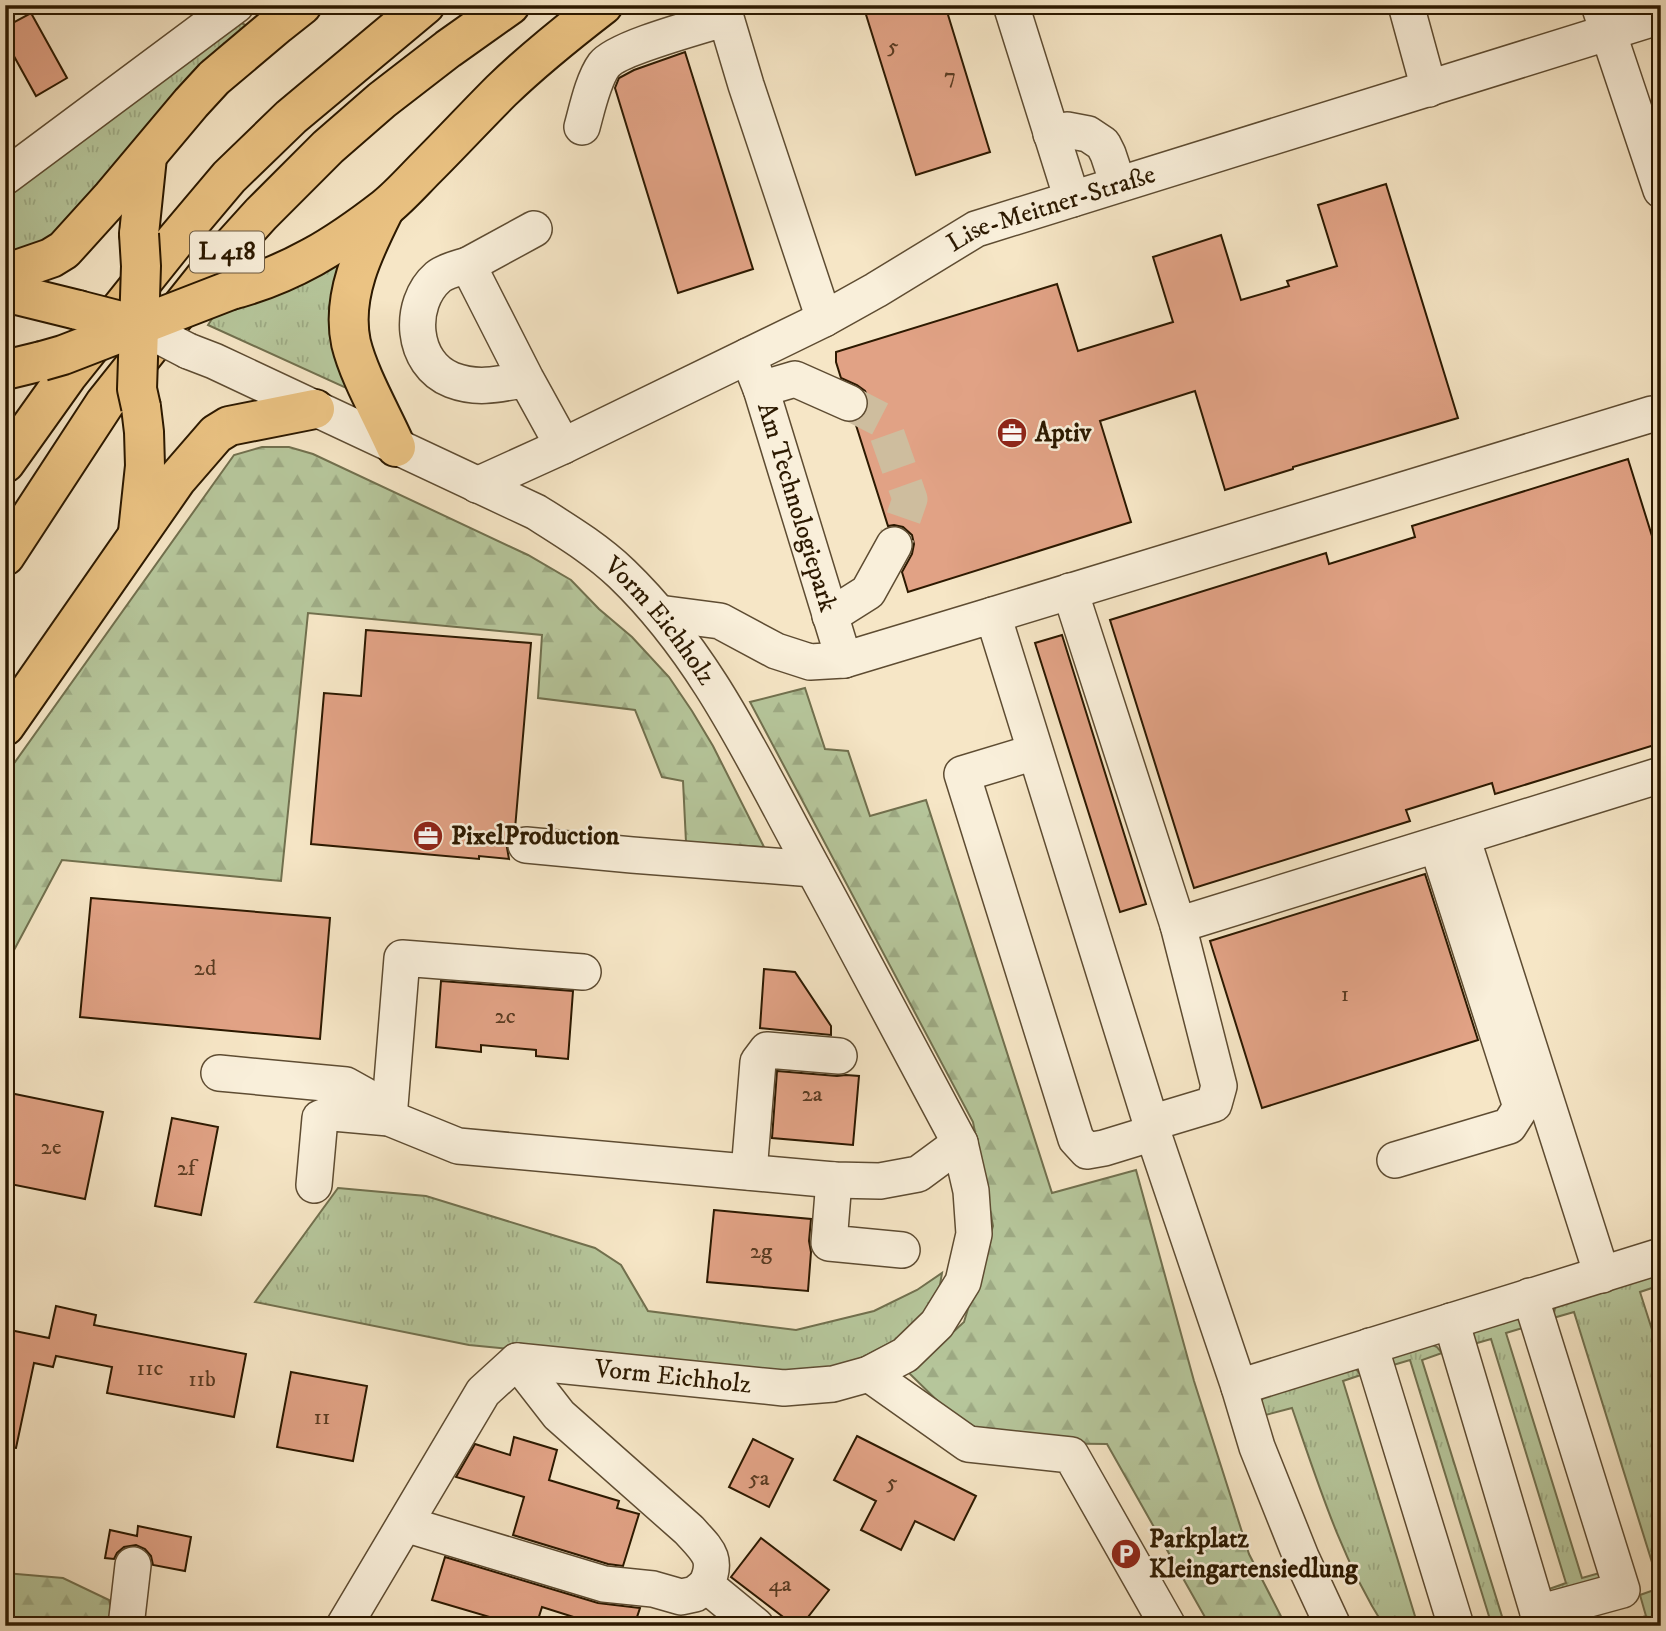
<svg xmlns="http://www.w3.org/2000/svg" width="1666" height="1631" font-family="'IM FELL DW Pica',serif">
<defs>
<pattern id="grass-tufts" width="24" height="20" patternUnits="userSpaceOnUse" patternTransform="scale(1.75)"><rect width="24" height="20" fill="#b6c69b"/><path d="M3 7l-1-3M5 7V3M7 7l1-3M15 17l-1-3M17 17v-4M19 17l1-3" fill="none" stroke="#9daa84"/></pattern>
<pattern id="forest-firs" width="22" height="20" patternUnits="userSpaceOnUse" patternTransform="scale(1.75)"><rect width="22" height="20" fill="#b6c69b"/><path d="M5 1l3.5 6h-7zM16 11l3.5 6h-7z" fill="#9daa84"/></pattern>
</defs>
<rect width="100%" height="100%" fill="#f6e6c6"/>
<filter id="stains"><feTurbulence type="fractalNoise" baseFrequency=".00286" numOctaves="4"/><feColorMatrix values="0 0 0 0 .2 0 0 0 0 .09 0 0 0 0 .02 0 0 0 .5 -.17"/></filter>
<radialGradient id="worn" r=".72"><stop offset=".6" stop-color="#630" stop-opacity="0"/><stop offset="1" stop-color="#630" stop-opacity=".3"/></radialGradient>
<g fill="url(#grass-tufts)" stroke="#71704e" stroke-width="2">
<path d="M238 21 249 27 63 232 17 252 5 251V193Z"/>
<path d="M347 256 355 392 208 325 219 308Z"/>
<path d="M338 1188 426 1196 595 1248 621 1265 648 1311 796 1330 874 1311 917 1290 942 1273 939 1291 926 1315 898 1339 844 1367 790 1372 714 1369 469 1345 255 1302Z"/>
<path d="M1651 1276 1661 1285 1640 1292 1661 1358V1626H1615L1646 1616 1640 1595 1660 1588 1574 1312 1553 1318 1555 1308 1564 1300Z"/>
<path d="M1513 1317 1522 1321 1526 1327 1506 1333 1582 1578 1603 1572 1604 1578 1556 1597 1546 1590 1566 1583 1491 1339 1470 1345 1472 1331Z"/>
<path d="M1431 1344 1437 1347 1442 1353 1422 1360 1505 1626H1492L1410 1360 1390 1366 1393 1356Z"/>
<path d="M1356 1369 1361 1375 1343 1381 1418 1626H1384C1341 1558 1318 1483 1292 1408L1258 1417 1256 1409 1267 1392Z"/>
</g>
<g fill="url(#forest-firs)" stroke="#71704e" stroke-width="2">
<path d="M262 447H289L313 454 528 555 571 580 599 609 632 637 669 677 692 711 713 746 764 847 686 842 683 781 662 777 635 710 538 698 542 635 308 613 281 881 62 860 5 967V776L234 455Z"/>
<path d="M805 688 825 749 848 751 870 816 926 800 1052 1193 1136 1170 1194 1381 1249 1554 1286 1626H1210L1107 1444 1022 1443 958 1421 909 1373 964 1322 993 1226 973 1122 750 702Z"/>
<path d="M5 1573 63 1578 109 1600 116 1626H5Z"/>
</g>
<g fill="#e1a285" stroke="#2c1900" stroke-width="2">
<path d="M863 5H945L990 152 916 175Z"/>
<path d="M31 13 67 78 36 96 5 40V27Z"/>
<path d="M685 52 753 269 678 293 615 88 619 78 634 70Z"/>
<path d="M1386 184 1458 418 1293 467V469L1225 490 1195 391 1100 421 1131 522 908 592 902 572 912 554 914 544 912 535 903 527 894 525 888 526 855 422 861 419 867 412 869 400 865 391 857 385 841 378 836 362V352L1057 284 1078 351 1173 322 1153 257 1221 235 1241 300 1289 286 1287 281 1337 266 1318 205Z"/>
<path d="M1628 459 1661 565V743L1495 794 1492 783 1406 810 1410 821 1194 888 1110 620 1326 553 1329 564 1415 537 1412 526Z"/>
<path d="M366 630 531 643 515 829H512L506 842 509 859 479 856V859L311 844 324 693 361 696Z"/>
<path d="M1062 635 1146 904 1120 912 1035 643Z"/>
<path d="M1425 874 1478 1040 1262 1108 1210 941Z"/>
<path d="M91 898 330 918 320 1039 80 1017Z"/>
<path d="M764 969 795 972 831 1026V1035L760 1028Z"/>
<path d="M441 981 573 991 568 1059 536 1056V1050L481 1045V1052L436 1047Z"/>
<path d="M777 1071 837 1076 846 1075 859 1076 853 1145 772 1138Z"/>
<path d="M5 1092 103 1112 85 1199 5 1183Z"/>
<path d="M172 1118 218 1127 201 1215 155 1206Z"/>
<path d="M714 1210 811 1219 809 1241 811 1252 808 1291 707 1282Z"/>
<path d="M56 1306 96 1315 94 1325 246 1354 234 1417 107 1393 112 1367 56 1356 53 1367 34 1363 16 1448 5 1447V1329L49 1338Z"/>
<path d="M291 1372 367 1386 353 1461 277 1447Z"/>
<path d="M857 1436 976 1496 954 1540 915 1521 901 1550 861 1530 876 1501 834 1480Z"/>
<path d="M514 1437 557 1450 549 1480 619 1501 617 1508 639 1514 623 1566 608 1564 513 1535 524 1497 456 1477 475 1444 510 1455Z"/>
<path d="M753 1439 793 1459 769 1507 729 1487Z"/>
<path d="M138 1526 191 1537 185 1571 153 1565 151 1556 145 1549 136 1545 124 1547 117 1553 114 1559 105 1558 110 1530 137 1536Z"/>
<path d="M761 1538 829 1590 801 1626H795L731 1577Z"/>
<path d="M445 1557 598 1603 640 1608 634 1626H602L542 1607 536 1626H520L432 1600Z"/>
</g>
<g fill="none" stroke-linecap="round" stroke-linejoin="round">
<path stroke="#cebd9e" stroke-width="35" stroke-dasharray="35 18" stroke-linecap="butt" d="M849 403 882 420 910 499 894 545"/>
<g stroke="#5e4c32" stroke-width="38">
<g id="minor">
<path d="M1011 5 1072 199"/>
<path d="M1406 5 1429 89"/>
<path d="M1599 5 1661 190"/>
<path d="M582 127C587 109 593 80 604 65 617 48 701 26 726 18L746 85 824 319"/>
<path d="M1051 134 1067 130 1088 134 1103 144 1108 154 1118 184"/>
<path d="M5 177 236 5"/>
<path d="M468 265 534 229"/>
<path id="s1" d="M188 351 214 361 536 512C566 531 596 549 622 574 703 652 749 750 802 848 855 946 907 1044 960 1143L971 1191 974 1234 963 1282 937 1324 905 1355 869 1374 833 1384 784 1388 517 1361 483 1392 344 1626"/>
<path id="s2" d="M748 356 761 389 844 660"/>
<path d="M526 379C500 384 478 390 452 380 411 364 407 304 438 277 445 271 459 268 468 265L526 379 563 446"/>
<path d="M761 389 795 379 849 403"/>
<path id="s3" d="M477 485 563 446 824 319 876 290 976 229 1661 16"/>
<path d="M1070 591 1178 925 1661 775"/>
<path d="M659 613 720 621 776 651 810 662 844 660 993 615 1151 1123 1153 1133 1239 1387 1257 1447 1301 1557 1333 1626"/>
<path d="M993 615 1652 414 1661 418"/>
<path d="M830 616 868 592 894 545"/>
<path d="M1035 752 962 774 1076 1139 1087 1151 1104 1148 1153 1133"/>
<path d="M1462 837 1602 1275"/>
<path d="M526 845 632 855 813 869"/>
<path d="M219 1073 346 1085 364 1095 389 1118"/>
<path d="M389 1118 402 958 583 972"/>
<path d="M1151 1123 1214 1104 1219 1086 1178 925"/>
<path d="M1395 1160 1509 1126 1521 1107 1437 845"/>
<path d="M749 1172 758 1062 767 1050 839 1056"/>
<path d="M834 1180 829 1243 902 1250"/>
<path d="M314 1185 320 1118 333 1113 389 1118 458 1146 834 1180 880 1181 918 1174 960 1143"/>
<path d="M1530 1296 1622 1590 1538 1613"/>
<path d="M1451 1321 1542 1626"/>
<path d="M1370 1346 1456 1626"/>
<path d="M517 1361 559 1415 689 1530C707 1550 719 1558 706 1585L756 1626"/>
<path d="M869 1374 968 1444 1071 1455 1168 1626"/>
<path d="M1239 1387 1661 1256"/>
<path d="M405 1524 604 1584 653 1589 681 1597 695 1594 706 1585"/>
<path d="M126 1626 133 1565"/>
</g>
</g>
<g stroke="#2c1900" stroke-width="42">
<path id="major" d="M5 292 78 310"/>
</g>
<g stroke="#2c1900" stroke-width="42">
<g id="highway">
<path d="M384 210C364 250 341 296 351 343 359 376 382 415 396 447"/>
<path d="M139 234 147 157"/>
<path d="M5 274 51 258 64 250 112 197 191 103 214 78 278 24 302 5"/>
<path d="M231 290C291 274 336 246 385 208 400 196 413 181 427 167 452 142 476 116 501 91 533 60 568 32 603 5"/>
<path d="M5 370 42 361"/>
<path d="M5 463 67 376 175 241 229 177 291 117 425 5"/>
<path d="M138 532 145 466 144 432 141 407"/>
<path d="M5 556 105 403 214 266 261 214 328 147 382 100 448 49 510 5"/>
<path d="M5 726 177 479 216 434 229 426 315 409"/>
</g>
</g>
<use href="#minor" stroke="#f9efda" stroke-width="35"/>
<use href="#major" stroke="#ebc383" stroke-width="38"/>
<use href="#highway" stroke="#ebc383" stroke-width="38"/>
<g stroke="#5e4c32" stroke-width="38" stroke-linecap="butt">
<path id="minor-bridge" d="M140 326 188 351"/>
</g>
<g stroke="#2c1900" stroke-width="42" stroke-linecap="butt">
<path id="major-bridge" d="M78 310 140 326"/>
</g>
<g stroke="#2c1900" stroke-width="42" stroke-linecap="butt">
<g id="highway-bridge">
<path d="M139 234 141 266 137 389 141 407"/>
<path d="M42 361 63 355 231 290"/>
</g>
</g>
<use href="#minor-bridge" stroke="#f9efda" stroke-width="35"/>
<use href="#major-bridge" stroke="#ebc383" stroke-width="38"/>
<use href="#highway-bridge" stroke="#ebc383" stroke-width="38"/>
</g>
<defs>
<g id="office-disc" transform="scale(1.575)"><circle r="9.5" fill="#8f2418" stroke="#f9efda"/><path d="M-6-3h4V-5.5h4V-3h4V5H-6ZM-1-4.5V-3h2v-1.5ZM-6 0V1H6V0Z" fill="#fff"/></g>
<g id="parking-disc" transform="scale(1.575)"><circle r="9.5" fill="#8f2418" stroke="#f9efda"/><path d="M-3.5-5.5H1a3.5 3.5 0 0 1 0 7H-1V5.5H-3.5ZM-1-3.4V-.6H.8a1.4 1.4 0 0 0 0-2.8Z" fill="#fff"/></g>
</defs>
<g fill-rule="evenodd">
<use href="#office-disc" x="1012" y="433"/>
<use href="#office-disc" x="428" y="836"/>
<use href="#parking-disc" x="1126" y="1554"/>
</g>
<g text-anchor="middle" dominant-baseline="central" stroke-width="5" stroke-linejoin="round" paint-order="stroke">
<g font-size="23" fill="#593b21">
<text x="893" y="46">5</text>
<text x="950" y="76">7</text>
<text x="205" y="968">2d</text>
<text x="1345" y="994">1</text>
<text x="505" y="1016">2c</text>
<text x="812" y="1094">2a</text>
<text x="51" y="1147">2e</text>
<text x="186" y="1168">2f</text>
<text x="761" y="1251">2g</text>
<text x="150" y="1368">11c</text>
<text x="202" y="1379">11b</text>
<text x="322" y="1417">11</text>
<text x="759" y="1478">5a</text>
<text x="892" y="1482">5</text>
<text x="780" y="1584">4a</text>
</g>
<rect fill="#f9efda" stroke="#6a5941" stroke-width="2" x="190" y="231.5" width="74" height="41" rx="5"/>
<g font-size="24" font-weight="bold" fill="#2c1900">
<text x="227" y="252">L 418</text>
</g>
<g font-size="26" fill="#2c1900" stroke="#f9efda">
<text stroke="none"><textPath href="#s3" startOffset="639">Lise-Meitner-Straße</textPath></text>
<text stroke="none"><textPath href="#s2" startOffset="159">Am Technologiepark</textPath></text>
<text stroke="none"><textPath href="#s1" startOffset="550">Vorm Eichholz</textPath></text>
<text transform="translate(673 1377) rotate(6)">Vorm Eichholz</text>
</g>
<g font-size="26" font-weight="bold" fill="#2c1900" stroke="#f9efda" text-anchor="start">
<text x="1035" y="433">Aptiv</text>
<text x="451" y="836">PixelProduction</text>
<text x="1149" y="1539">Parkplatz<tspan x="1149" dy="30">Kleingartensiedlung</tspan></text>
</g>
</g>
<rect width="1666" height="1631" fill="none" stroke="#f6e6c6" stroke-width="28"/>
<rect x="7" y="7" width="1652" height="1617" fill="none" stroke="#2c1900" stroke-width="3.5"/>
<rect x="14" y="14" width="1638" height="1603" fill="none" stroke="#2c1900" stroke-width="2"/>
<rect width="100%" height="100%" filter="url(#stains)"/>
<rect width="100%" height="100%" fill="url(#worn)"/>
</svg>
